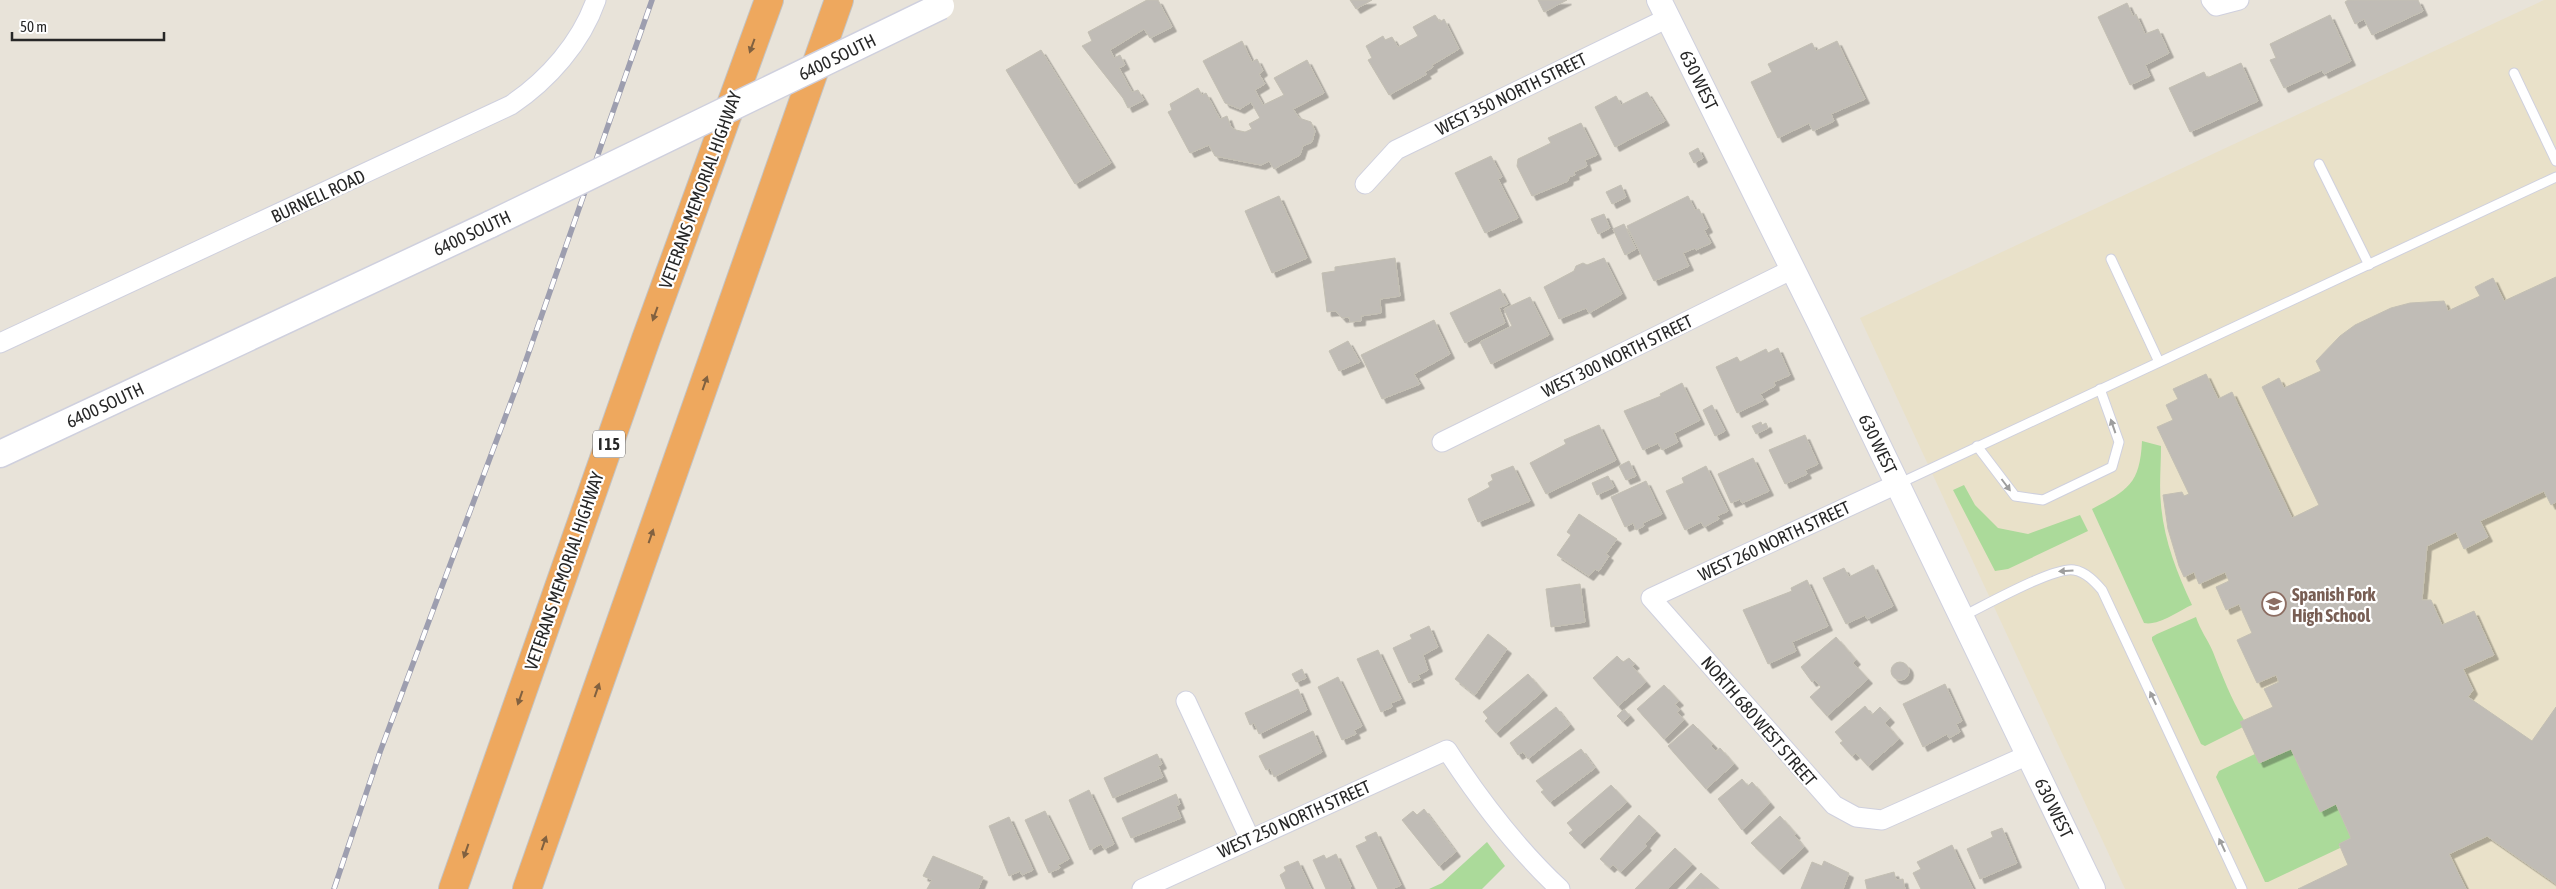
<svg xmlns="http://www.w3.org/2000/svg" width="2556" height="889" font-family="'Asap Condensed',sans-serif">
<defs>
<filter id="shadow"><feDropShadow dx="4.5" dy="4.5" stdDeviation="0" flood-color="#0004"/></filter>
</defs>
<rect width="100%" height="100%" fill="#e8e3d9"/>
<path fill="#e9e1c9" d="M2544 0H2556V889H2125L1860 318Z"/>
<g fill="#abda9a">
<path d="M2142 441 2161 446C2161 466 2159 486 2161 505 2164 540 2177 573 2192 605 2178 611 2159 626 2144 623L2092 509C2128 490 2140 484 2142 441Z"/>
<path d="M1964 485 1975 505 1998 528 2028 534 2080 515 2088 531 2008 569 1995 571 1953 490Z"/>
<path d="M2196 617C2200 630 2208 640 2213 652 2222 675 2231 699 2244 720L2241 722 2243 727 2205 746 2201 744 2152 640V637L2157 634Z"/>
<path d="M2291 749 2320 812 2336 804 2351 838 2339 844 2340 848 2268 882H2265L2216 777 2219 771 2255 754 2260 763Z"/>
<path d="M1487 842 1505 866 1482 889H1429L1442 883Z"/>
</g>
<g fill="#c0bcb6" stroke="#c3bfb3" filter="url(#shadow)">
<path d="M1147 0H1158L1172 27 1150 38 1144 29 1110 50 1114 58 1120 55 1125 65 1119 68 1132 92 1138 90 1144 100 1128 108 1123 98 1082 46 1092 41 1088 32Z"/>
<path d="M1350 0H1372L1356 9Z"/>
<path d="M1538 0H1567L1544 12Z"/>
<path d="M2348 0H2418L2423 11 2372 35 2364 19 2355 24 2345 2Z"/>
<path d="M2127 3 2133 16 2136 14 2145 34 2158 29 2169 53 2145 65 2150 76 2130 85 2098 17Z"/>
<path d="M1435 15 1440 22 1444 19 1459 49 1432 65 1433 67 1425 72 1427 74 1389 95 1368 60 1372 58 1366 46 1383 36 1385 40 1392 37 1398 47 1418 36 1413 27Z"/>
<path d="M2330 15 2351 61 2324 74 2322 70 2284 88 2270 60 2276 58 2270 44Z"/>
<path d="M1242 41 1252 62 1257 59 1263 71 1259 74 1265 84 1255 90 1263 105 1284 95 1274 78 1307 60 1324 93 1293 109 1299 118 1311 122 1315 131 1312 142 1303 146 1300 155 1274 169 1269 161 1261 165 1215 156 1209 145 1190 153 1168 112 1172 110 1170 104 1198 88 1202 95 1206 93 1220 119 1227 116 1231 127 1236 130 1245 132 1252 129 1249 124 1260 118 1251 102 1240 109 1225 103 1203 61Z"/>
<path d="M1837 41 1865 99 1831 114 1834 121 1813 131 1809 123 1778 138 1751 82 1772 72 1768 64 1812 43 1816 51Z"/>
<path d="M1041 50 1111 163 1075 184 1006 70Z"/>
<path d="M2241 63 2258 101 2190 132 2169 88 2204 72 2207 78Z"/>
<path d="M1647 92 1665 121 1615 147 1595 107 1616 96 1621 105Z"/>
<path d="M1581 123 1597 155 1585 160 1587 166 1574 172 1575 175 1569 177 1568 181 1532 196 1517 166 1518 159 1551 143 1548 138Z"/>
<path d="M1698 148 1703 158 1694 163 1689 153Z"/>
<path d="M1491 156 1502 177 1498 179 1518 218 1485 233 1455 173Z"/>
<path d="M1621 185 1626 197 1612 204 1606 192Z"/>
<path d="M1279 196 1307 258 1272 273 1245 211Z"/>
<path d="M1688 196 1695 210 1699 209 1708 228 1704 230 1711 243 1696 250 1695 248 1683 253 1689 266 1654 281 1627 226Z"/>
<path d="M1604 214 1610 228 1598 234 1591 219Z"/>
<path d="M1624 224 1636 249 1625 255 1613 229Z"/>
<path d="M1395 258 1400 296 1380 299 1381 313 1361 316V321L1350 322 1349 317 1342 318 1336 311 1327 312 1322 273 1335 271V267Z"/>
<path d="M1604 258 1622 294 1589 313 1586 308 1559 319 1544 287 1574 271 1576 266 1583 263 1587 265Z"/>
<path d="M2556 277V502L2551 505 2544 491 2480 521 2488 537 2464 549 2456 532 2427 546 2422 600H2431L2442 625 2474 611 2494 655 2463 669 2473 690 2468 697 2532 741 2556 707V884L2487 836 2449 854 2466 889H2298L2348 865 2339 844 2351 838 2336 804 2320 812 2291 749 2259 763 2240 722 2273 707 2264 689 2279 682 2276 675 2257 683 2237 640 2252 633 2239 604 2226 610 2216 587 2229 581 2225 572 2199 584 2194 572 2184 577 2179 566 2168 529 2163 495 2182 492 2184 496 2189 494 2157 427 2173 420 2166 405 2178 399 2173 389 2206 374 2218 399 2232 392 2292 518 2319 505 2262 387 2279 378 2284 388 2321 371 2316 361 2340 336 2355 325 2391 308 2410 303 2444 301 2448 311 2480 296 2475 287 2493 278 2504 301Z"/>
<path d="M1500 289 1508 304 1499 308 1505 323 1465 343 1450 313Z"/>
<path d="M1530 297 1549 335 1491 364 1480 342 1512 326 1504 309Z"/>
<path d="M1434 320 1450 354 1414 374 1420 384 1382 399 1361 355Z"/>
<path d="M1348 341 1360 362 1339 371 1329 351Z"/>
<path d="M1778 348 1790 375 1774 382 1775 386 1760 394 1764 400 1737 413 1716 367 1737 357 1740 362 1766 349 1768 353Z"/>
<path d="M1682 383 1700 420 1674 433 1678 442 1662 450 1658 443 1643 450 1624 411 1661 396 1660 394Z"/>
<path d="M1712 405 1725 431 1715 436 1703 410Z"/>
<path d="M1761 422 1762 425 1766 423 1768 428 1756 434 1752 426Z"/>
<path d="M1599 425 1616 460 1546 494 1530 463 1566 444 1564 440Z"/>
<path d="M1805 435 1818 464 1805 470 1807 474 1785 484 1769 450Z"/>
<path d="M1753 458 1769 491 1742 503 1740 499 1731 503 1718 474Z"/>
<path d="M1629 461 1636 476 1626 480 1619 466Z"/>
<path d="M1513 466 1530 501 1478 522 1468 499 1490 487 1488 483 1493 480 1491 475Z"/>
<path d="M1706 466 1728 511 1717 516 1719 519 1704 527 1701 522 1685 530 1666 491 1684 483 1682 478Z"/>
<path d="M1608 476 1614 487 1597 495 1592 483Z"/>
<path d="M1646 481 1662 514 1643 523 1644 526 1636 530 1633 523 1625 527 1611 497Z"/>
<path d="M1579 514 1617 539 1606 554 1609 556 1599 571 1595 569 1589 576 1557 555 1571 535 1567 532Z"/>
<path d="M1873 565 1893 606 1867 619 1865 615 1846 624 1823 578 1844 568 1849 577Z"/>
<path d="M1807 580 1828 626 1792 642 1796 651 1768 664 1743 610 1787 593 1792 591 1791 588Z"/>
<path d="M1580 584 1585 622 1551 627 1546 589Z"/>
<path d="M1429 626 1438 647 1423 655 1428 670 1418 675 1420 679 1409 683 1393 648 1412 639 1410 635Z"/>
<path d="M1488 634 1507 649 1475 695 1455 679Z"/>
<path d="M1836 637 1856 660 1853 663 1868 679 1827 716 1810 697 1821 687 1815 680 1812 682 1801 667Z"/>
<path d="M1378 650 1401 699 1391 703 1392 707 1381 712 1357 659Z"/>
<path d="M1617 656 1623 662 1629 658 1635 664 1632 666 1646 682 1618 706 1593 678Z"/>
<circle cx="1900" cy="671" r="9"/>
<path d="M1302 669 1306 678 1296 682 1292 674Z"/>
<path d="M1528 674 1543 691 1496 733 1485 721 1488 718 1483 712Z"/>
<path d="M1338 677 1362 726 1354 730 1356 734 1342 740 1318 687Z"/>
<path d="M1945 684 1962 721 1956 724 1960 732 1949 738 1947 734 1923 747 1903 704Z"/>
<path d="M1664 685 1679 701 1675 704 1680 710 1677 712 1684 720 1664 739 1637 709Z"/>
<path d="M1298 689 1307 710 1259 734 1254 723 1250 725 1245 713Z"/>
<path d="M1865 706 1872 715 1880 707 1890 718 1885 723 1899 739 1868 766 1856 753 1852 756 1840 743 1843 741 1835 732Z"/>
<path d="M1556 707 1570 725 1528 759 1523 752 1518 755 1510 743Z"/>
<path d="M1624 709 1630 716 1623 722 1617 716Z"/>
<path d="M1693 724 1713 744 1711 746 1716 751 1720 748 1734 764 1706 789 1668 746Z"/>
<path d="M1313 731 1322 752 1274 777 1270 768 1266 770 1259 756Z"/>
<path d="M1581 749 1595 768 1550 802 1541 792 1544 790 1536 781Z"/>
<path d="M1157 754 1162 764 1158 766 1163 777 1113 798 1104 778Z"/>
<path d="M1742 779 1748 786 1752 782 1770 803 1742 830 1718 799Z"/>
<path d="M1611 785 1627 802 1580 844 1569 833 1573 830 1567 823Z"/>
<path d="M1089 790 1114 844 1104 849 1101 844 1090 850 1069 800Z"/>
<path d="M1176 794 1180 804 1176 806 1181 818 1131 838 1122 818Z"/>
<path d="M1424 809 1456 852 1439 866 1402 820 1413 811 1417 815Z"/>
<path d="M1045 811 1069 859 1058 865 1060 868 1049 873 1025 820Z"/>
<path d="M1639 815 1656 831 1645 844 1647 846 1621 872 1613 865 1610 868 1600 859Z"/>
<path d="M1780 816 1796 834 1794 835 1804 847 1779 870 1751 843Z"/>
<path d="M1009 817 1033 870 1022 875 1020 871 1009 876 989 826Z"/>
<path d="M2002 828 2017 863 1980 879 1967 849 1993 837 1991 832Z"/>
<path d="M1376 832 1401 885 1392 889H1378L1356 846 1367 841 1365 837Z"/>
<path d="M1952 845 1973 889H1921L1913 873 1921 869 1917 862Z"/>
<path d="M1675 848 1692 864 1668 889H1635Z"/>
<path d="M1336 854 1351 886 1350 889H1326L1313 860 1324 855 1326 859Z"/>
<path d="M933 856 983 877 978 889H927L932 880 923 876Z"/>
<path d="M1298 861 1311 889H1286L1280 875 1286 871 1284 867Z"/>
<path d="M1824 861 1849 873 1843 889H1801L1812 862 1822 866Z"/>
<path d="M1894 872 1896 880 1903 879 1905 889H1867L1865 880Z"/>
<path d="M1701 873 1718 888 1686 889Z"/>
</g>
<g fill="none" stroke-linecap="round" stroke-linejoin="round">
<g stroke="#cfd0de" stroke-width="11">
<g id="service">
<path d="M2514 73 2556 161"/>
<path d="M2319 164 2369 265"/>
<path d="M2111 259 2159 362"/>
<path d="M1977 446 2015 496 2043 500 2112 467 2119 442 2100 389"/>
<path d="M1898 484 2556 177"/>
<path d="M1963 616C1984 606 2055 566 2074 570 2086 572 2095 582 2102 590L2242 889"/>
</g>
</g>
<g stroke="#cfd0de" stroke-width="21">
<g id="minor">
<path d="M2211 0 2216 6 2239 0"/>
<path d="M1365 184 1396 150 1668 18"/>
<path d="M0 343 511 105C548 80 581 43 596 0"/>
<path d="M1442 442 1793 269"/>
<path d="M1897 484 1651 598 1834 805 1856 817 1882 820 2028 755"/>
<path d="M1186 701 1250 839"/>
<path d="M1142 889 1447 750C1479 799 1516 848 1560 889"/>
</g>
</g>
<g stroke="#cfd0de" stroke-width="26">
<path id="tertiary" d="M1659 0 1819 322 2093 889"/>
</g>
<g stroke="#cfd0de" stroke-width="29">
<path id="secondary" d="M0 454 491 224"/>
</g>
<g stroke="#c3c3c3" stroke-width="30">
<g id="motorway">
<path d="M453 889 646 339 769 0"/>
<path d="M527 889 839 0"/>
</g>
</g>
<use href="#service" stroke="#fff" stroke-width="9"/>
<use href="#minor" stroke="#fff" stroke-width="19"/>
<use href="#tertiary" stroke="#fff" stroke-width="24"/>
<use href="#secondary" stroke="#fff" stroke-width="26"/>
<use href="#motorway" stroke="#eea85e" stroke-width="28"/>
<g stroke="#9d9eaf" stroke-width="5.5">
<path id="rail" d="M334 889 380 752 518 383 652 0"/>
</g>
<use href="#rail" stroke="#fff" stroke-width="4" stroke-dasharray="11" stroke-linecap="butt"/>
<g stroke="#cfd0de" stroke-width="29" stroke-linecap="butt">
<path id="secondary-bridge" d="M491 224 941 6"/>
</g>
<use href="#secondary-bridge" stroke="#fff" stroke-width="26"/>
</g>
<defs><path id="oneway-solid" d="M-6-.8H1V-3.2L6.5 0L1 3.2V.8H-6Z" transform="scale(1.25)"/></defs>
<g fill="#816140">
<use href="#oneway-solid" transform="translate(752 46) rotate(110)"/>
<use href="#oneway-solid" transform="translate(655 314) rotate(110)"/>
<use href="#oneway-solid" transform="translate(705 383) rotate(-71)"/>
<use href="#oneway-solid" transform="translate(651 536) rotate(-71)"/>
<use href="#oneway-solid" transform="translate(597 690) rotate(-71)"/>
<use href="#oneway-solid" transform="translate(520 698) rotate(109)"/>
<use href="#oneway-solid" transform="translate(544 843) rotate(-71)"/>
<use href="#oneway-solid" transform="translate(466 851) rotate(109)"/>
</g>
<g fill="#9e9e9e">
<use href="#oneway-solid" transform="translate(2113 426) rotate(-109)"/>
<use href="#oneway-solid" transform="translate(2006 485) rotate(53)"/>
<use href="#oneway-solid" transform="translate(2066 571) rotate(176)"/>
<use href="#oneway-solid" transform="translate(2153 698) rotate(-115)"/>
<use href="#oneway-solid" transform="translate(2222 845) rotate(-115)"/>
</g>
<defs>
<g id="school-ring" transform="scale(1.25)"><circle r="9.5" fill="#fff" stroke="#8d6e63" stroke-width="1.5"/><path d="M0-5L7-2L0 1L-7-2ZM-4 1L0 2.5L4 1V4Q0 6-4 4Z" fill="#8d6e63"/></g>
</defs>
<g fill-rule="evenodd">
<use href="#school-ring" x="2274" y="604"/>
</g>
<g text-anchor="middle" dominant-baseline="central" stroke-width="4.5" stroke-linejoin="round" paint-order="stroke">
<rect fill="#fff" stroke="#686868" stroke-width="1" x="593" y="430.5" width="32" height="27" rx="4"/>
<g font-size="16" font-weight="bold" fill="#272727">
<text x="609" y="444">I 15</text>
</g>
<g font-size="18" fill="#272727" stroke="#fff">
<text transform="translate(837 57) rotate(-26)">6400 SOUTH</text>
<text transform="translate(1699 80) rotate(64)">630 WEST</text>
<text transform="translate(1511 94) rotate(-26)">WEST 350 NORTH STREET</text>
<text transform="translate(700 190) rotate(-70)">VETERANS MEMORIAL HIGHWAY</text>
<text transform="translate(318 196) rotate(-25)">BURNELL ROAD</text>
<text transform="translate(472 233) rotate(-25)">6400 SOUTH</text>
<text transform="translate(1617 356) rotate(-26)">WEST 300 NORTH STREET</text>
<text transform="translate(105 405) rotate(-25)">6400 SOUTH</text>
<text transform="translate(1878 444) rotate(64)">630 WEST</text>
<text transform="translate(1774 541) rotate(-25)">WEST 260 NORTH STREET</text>
<text transform="translate(564 571) rotate(-71)">VETERANS MEMORIAL HIGHWAY</text>
<text transform="translate(1759 721) rotate(49)">NORTH 680 WEST STREET</text>
<text transform="translate(2054 808) rotate(64)">630 WEST</text>
<text transform="translate(1294 819) rotate(-24)">WEST 250 NORTH STREET</text>
</g>
<g font-size="18" font-weight="bold" fill="#785e54" stroke="#fff" text-anchor="start">
<text x="2292" y="594">Spanish Fork<tspan x="2292" dy="21">High School</tspan></text>
</g>
</g>
<path d="M12 32v8h152v-8" fill="none" stroke="#272727" stroke-width="2.5"/>
<text x="20" y="32" font-size="15" fill="#272727" stroke="#ffffff" stroke-width="4" paint-order="stroke">50 m</text>
</svg>
